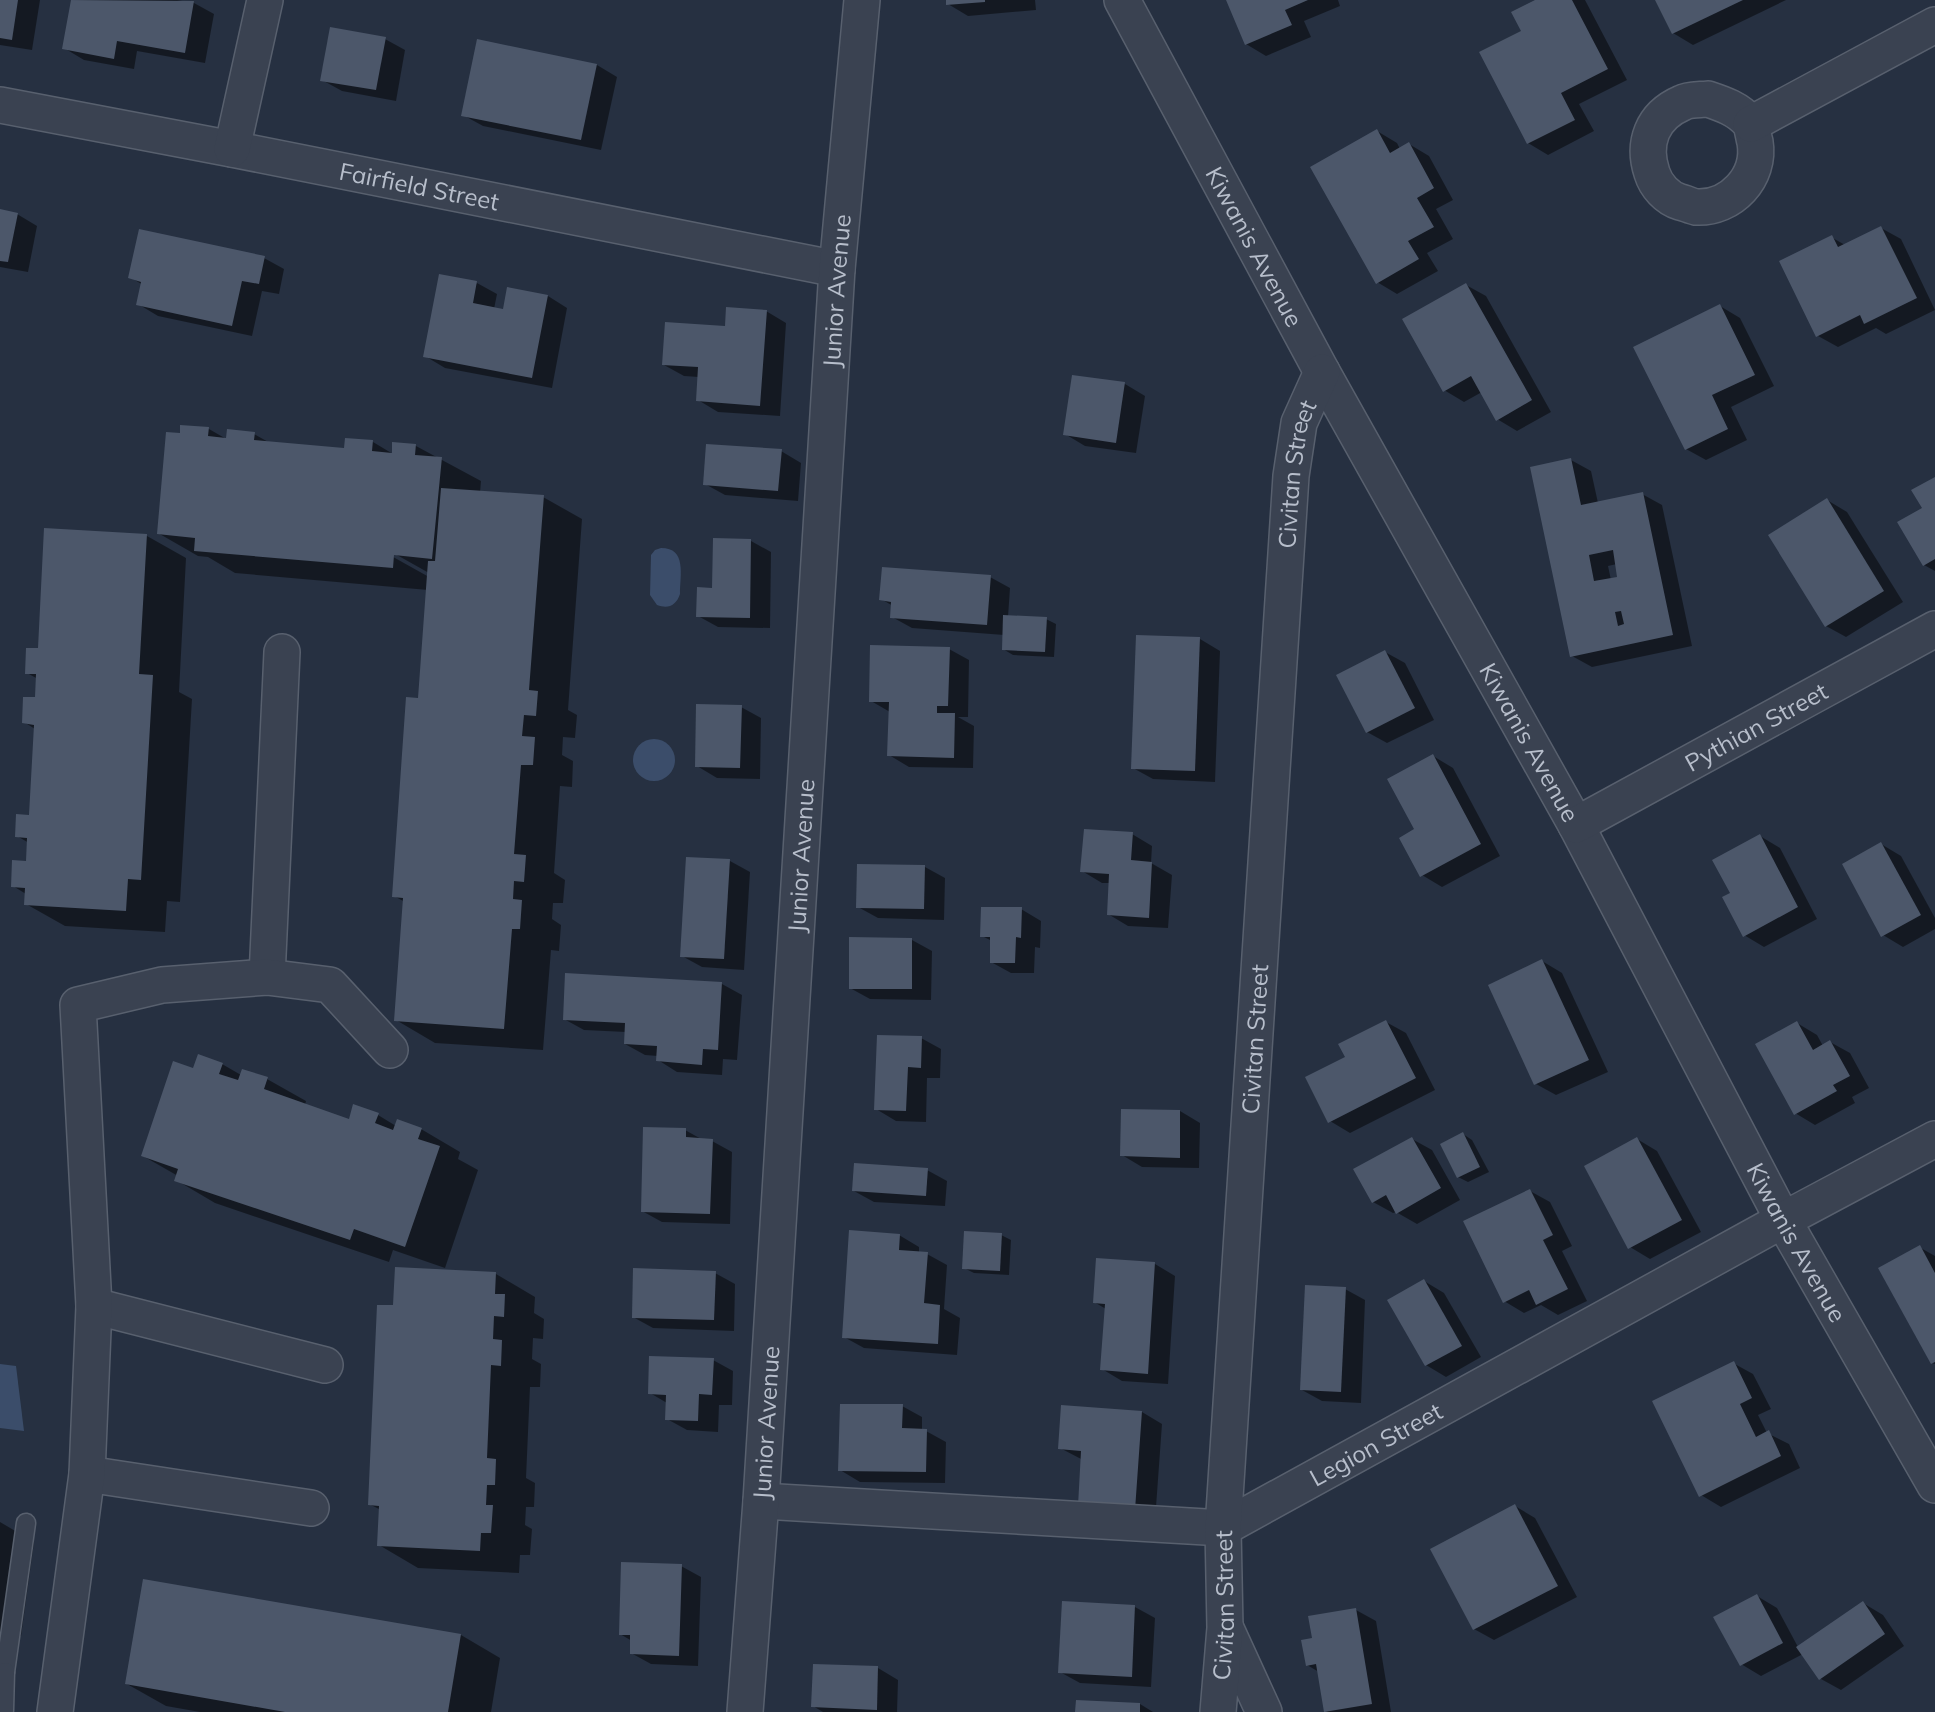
<svg xmlns="http://www.w3.org/2000/svg" width="1935" height="1712" font-family="Mulish,sans-serif">
<rect width="100%" height="100%" fill="#263041"/>
<g fill="#3b4d6a">
<path d="M661 548C687 548 680 575 680 594 676 606 668 609 657 605L650 595 651 555 655 550Z"/>
<circle cx="654" cy="760" r="21"/>
<path d="M0 1364 16 1366 24 1431 0 1428Z"/>
</g>
<g fill="#0007" fill-rule="evenodd">
<path d="M0 0H40L32 50 0 45Z"/>
<path d="M73 0H177L194 3 214 14 205 63 137 51 134 69 84 60 64 48Z"/>
<path d="M948 0H1035L1036 10 968 16 948 4Z"/>
<path d="M1228 0H1338L1340 6 1304 21 1311 37 1266 56 1246 44Z"/>
<path d="M1539 0H1585L1627 80 1579 104 1594 131 1548 155 1528 143 1523 31Z"/>
<path d="M1657 0H1786L1693 45 1673 33Z"/>
<path d="M385 39 405 50 396 101 342 91 322 80Z"/>
<path d="M478 41 597 65 617 77 601 150 483 126 463 115Z"/>
<path d="M1377 131 1397 143 1400 149 1409 144 1429 156 1453 200 1436 209 1453 239 1427 253 1438 271 1397 294 1377 282Z"/>
<path d="M0 211 17 214 37 226 28 272 0 267Z"/>
<path d="M1881 228 1901 239 1935 310 1886 334 1876 328 1838 347 1818 336 1831 237 1845 245Z"/>
<path d="M264 258 284 269 279 294 262 291 252 336 158 316 138 304 143 285 130 277Z"/>
<path d="M477 283 497 294 494 309 504 311 548 296 567 308 552 388 445 368 425 356Z"/>
<path d="M1466 285 1486 296 1551 412 1517 431 1497 419 1482 392 1464 402 1444 390Z"/>
<path d="M1720 306 1740 318 1774 386 1731 407 1747 440 1706 460 1686 449Z"/>
<path d="M766 311 786 323 780 416 718 412 698 400 699 377 684 376 664 365 726 328Z"/>
<path d="M1125 384 1145 396 1136 453 1085 446 1065 434Z"/>
<path d="M209 429 228 440 254 434 270 443 346 450 373 442 393 454 394 444 416 446 481 481 480 493 543 497 582 519 568 710 577 715 575 738 563 737 562 755 573 761 572 787 560 786 554 873 565 880 563 903H553L552 919 561 925 559 951 551 950 543 1050 435 1043 396 1020 405 902 394 896 420 700 428 590 235 573 208 557 198 556 158 533 181 435ZM388 550 429 573V577L386 553Z"/>
<path d="M781 451 801 463 798 501 725 495 705 484Z"/>
<path d="M1571 460 1591 471 1598 503 1642 494 1662 505 1692 646 1592 667 1572 656ZM1617 564 1619 578 1611 580 1608 566Z"/>
<path d="M1935 479V571L1924 565V509Z"/>
<path d="M1827 500 1847 512 1903 602 1846 637 1826 626Z"/>
<path d="M46 530 147 536 186 558 179 692 192 699 180 902 167 901 165 932 65 926 26 904V894L13 886 28 863 29 843 17 836 30 817 35 729 24 722 37 699 38 679 27 673 40 650Z"/>
<path d="M751 541 771 552 770 628 718 627 698 616 714 590Z"/>
<path d="M990 577 1010 588 1008 617 1046 619 1056 624 1054 657 1013 655 1003 649 1004 635 912 628 892 617 893 606 881 599Z"/>
<path d="M1200 639 1220 651 1215 782 1153 779 1133 768Z"/>
<path d="M949 649 969 660 968 717H958L974 726 973 768 909 767 889 755 890 712 871 701Z"/>
<path d="M1385 652 1405 663 1434 720 1387 743 1367 732Z"/>
<path d="M741 707 761 718 760 779 717 778 697 766Z"/>
<path d="M1433 756 1453 768 1500 856 1442 887 1422 875 1417 830Z"/>
<path d="M1132 834 1152 846 1151 863 1172 875 1168 928 1128 926 1108 914 1110 883H1102L1082 871Z"/>
<path d="M1760 836 1780 848 1817 919 1764 947 1744 935 1732 894Z"/>
<path d="M1881 844 1901 856 1935 918V929L1903 947 1883 935Z"/>
<path d="M730 861 750 872 744 970 702 967 682 956Z"/>
<path d="M925 867 945 878 944 920 878 918 858 907Z"/>
<path d="M1021 909 1041 921 1040 948 1035 947 1034 973H1011L991 962 992 941 982 936Z"/>
<path d="M912 940 932 951 931 1000 870 999 850 988Z"/>
<path d="M1542 961 1562 973 1608 1072 1556 1095 1536 1084Z"/>
<path d="M722 984 742 995 737 1060 723 1059 722 1075 677 1072 658 1060V1056L645 1055 625 1044 626 1032 584 1030 564 1019Z"/>
<path d="M1386 1022 1406 1033 1435 1090 1350 1133 1330 1121 1347 1058Z"/>
<path d="M1797 1023 1817 1035 1823 1046 1830 1042 1850 1053 1869 1088 1852 1097 1855 1103 1815 1125 1795 1113Z"/>
<path d="M921 1038 941 1049 940 1078H927L926 1122 896 1121 876 1109Z"/>
<path d="M222 1064 241 1075 267 1079 306 1101 305 1105 350 1121 378 1115 396 1126 421 1129 460 1152 458 1159 478 1170 445 1268 393 1250 389 1262 215 1203 176 1180 178 1176 143 1156 194 1070Z"/>
<path d="M1180 1111 1200 1123 1199 1168 1142 1167 1122 1155Z"/>
<path d="M685 1130 703 1140 712 1141 732 1152 730 1224 662 1222 642 1211Z"/>
<path d="M1463 1134 1472 1140 1489 1172 1468 1182 1458 1177Z"/>
<path d="M1412 1139 1432 1150 1460 1200 1417 1224 1396 1212 1393 1213 1373 1202Z"/>
<path d="M1637 1139 1657 1151 1701 1232 1650 1259 1630 1247Z"/>
<path d="M927 1170 947 1181 945 1206 874 1202 854 1191Z"/>
<path d="M1530 1191 1550 1202 1572 1246 1562 1251 1587 1301 1558 1315 1541 1305 1524 1313 1504 1301Z"/>
<path d="M899 1235 919 1247V1253L927 1254 947 1265 944 1309 960 1318 957 1355 864 1348 844 1337Z"/>
<path d="M1001 1235 1011 1240 1009 1275 974 1273 964 1268Z"/>
<path d="M1919 1247 1935 1256V1364L1932 1363Z"/>
<path d="M1097 1260 1155 1264 1175 1276 1168 1384 1122 1381 1102 1369 1106 1309 1094 1302Z"/>
<path d="M715 1273 735 1284 734 1331 653 1328 633 1317Z"/>
<path d="M496 1274 535 1297 534 1313 544 1319 543 1339 533 1338 532 1359 541 1364 540 1387H530L526 1478 535 1483 534 1507H526L525 1525 532 1529 530 1555H520L519 1573 418 1568 379 1545 381 1510 369 1504 395 1307Z"/>
<path d="M1424 1281 1444 1293 1481 1357 1446 1377 1426 1365Z"/>
<path d="M1345 1289 1365 1300 1361 1403 1322 1401 1302 1390Z"/>
<path d="M713 1360 733 1371 732 1405H719L718 1432 687 1430 667 1419V1403L650 1393Z"/>
<path d="M1733 1363 1753 1374 1771 1409 1758 1415 1767 1433 1789 1444 1800 1468 1721 1507 1701 1495Z"/>
<path d="M902 1406 922 1417V1430L926 1431 946 1442 945 1483 860 1482 840 1470Z"/>
<path d="M1142 1412 1162 1424 1155 1521 1100 1517 1083 1460 1060 1448Z"/>
<path d="M1515 1506 1535 1518 1577 1597 1494 1640 1474 1629Z"/>
<path d="M0 1522 34 1542 21 1636 2 1634 0 1649Z"/>
<path d="M681 1566 701 1577 698 1666 651 1664 631 1653 632 1641 620 1634Z"/>
<path d="M1757 1596 1777 1608 1798 1647 1863 1603 1883 1615 1904 1646 1841 1690 1821 1679 1803 1654 1761 1676 1741 1664Z"/>
<path d="M1135 1607 1155 1618 1151 1687 1080 1683 1060 1672Z"/>
<path d="M1356 1610 1376 1621 1391 1712H1328L1326 1711 1319 1672 1307 1665 1314 1640Z"/>
<path d="M461 1635 500 1658 491 1712H200L166 1706 127 1684Z"/>
<path d="M878 1668 898 1680 897 1712H823L813 1706Z"/>
<path d="M1140 1704 1153 1712H1077Z"/>
</g>
<g fill="#4c576a" fill-rule="evenodd">
<path d="M0 0H18L12 40 0 38Z"/>
<path d="M71 0 194 1 185 53 117 41 114 59 62 49Z"/>
<path d="M946 0H985V2L946 5Z"/>
<path d="M1226 0H1308L1285 10 1292 25 1245 45Z"/>
<path d="M1535 0H1572L1608 69 1561 93 1575 120 1527 144 1479 52 1521 31 1511 12Z"/>
<path d="M1655 0H1743L1672 34Z"/>
<path d="M330 27 386 37 376 90 320 81Z"/>
<path d="M477 39 597 64 581 140 461 116Z"/>
<path d="M1377 129 1390 153 1409 142 1434 188 1417 198 1434 227 1408 241 1419 259 1376 284 1310 167Z"/>
<path d="M0 209 18 213 8 262 0 261Z"/>
<path d="M1881 226 1917 298 1864 324 1860 315 1816 337 1779 261 1832 235 1838 247Z"/>
<path d="M139 229 265 256 259 284 242 281 232 326 136 305 141 282 128 278Z"/>
<path d="M439 274 477 281 473 303 503 309 507 287 548 295 532 378 423 357Z"/>
<path d="M1466 283 1532 400 1496 421 1471 376 1443 392 1402 319Z"/>
<path d="M1720 304 1755 375 1712 395 1728 429 1685 450 1633 347Z"/>
<path d="M726 307 767 310 760 406 696 401 698 367 662 365 665 322 725 326Z"/>
<path d="M1072 375 1125 382 1116 443 1063 435Z"/>
<path d="M180 425 209 427 208 436 226 438 227 429 255 432 254 440 344 448 345 438 373 440 372 451 392 453V442L416 444 415 455 442 457 432 559 394 555 393 568 194 551 195 538 157 534 166 432 180 433Z"/>
<path d="M706 444 782 449 778 491 703 485Z"/>
<path d="M1571 458 1581 505 1643 492 1673 635 1570 657 1530 467ZM1613 550 1617 577 1594 581 1589 555ZM1621 611 1624 624 1618 626 1615 612Z"/>
<path d="M1935 477V559L1923 566 1897 522 1922 508 1911 490Z"/>
<path d="M441 488 544 495 529 690 538 691 536 716 524 715 522 736 535 737 533 765H521L514 854 526 855 524 882 514 881 513 899 522 900 520 929H512L504 1029 394 1021 403 898 392 897 406 697 418 698 428 561H435Z"/>
<path d="M1827 498 1884 591 1825 627 1768 535Z"/>
<path d="M44 528 147 534 139 674 153 675 141 880 128 879 126 911 24 905 25 888 11 887 12 860 26 861 27 838 15 837 16 814 29 815 34 725 22 723 23 697H35L36 674H25L26 648H38Z"/>
<path d="M713 538 751 539 750 618 696 617 697 587 712 588Z"/>
<path d="M882 567 991 575 987 625 890 618 891 602 879 600Z"/>
<path d="M1003 615 1047 617 1045 652 1002 650Z"/>
<path d="M1136 635 1200 637 1195 771 1131 769Z"/>
<path d="M870 645 950 647 948 706H937V713H955L954 758 887 756 889 702H869Z"/>
<path d="M1385 650 1415 708 1366 733 1336 675Z"/>
<path d="M696 704 742 705 740 768 695 767Z"/>
<path d="M1433 754 1481 844 1420 877 1399 838 1414 829 1387 779Z"/>
<path d="M1084 829 1133 832 1131 860 1152 862 1149 918 1107 915 1109 874 1080 872Z"/>
<path d="M1760 834 1798 907 1743 937 1722 897 1730 893 1712 860Z"/>
<path d="M1881 842 1921 915 1881 937 1842 864Z"/>
<path d="M686 857 730 859 724 959 680 957Z"/>
<path d="M857 864 925 865 924 909 856 908Z"/>
<path d="M981 907H1022L1021 938 1016 937 1015 963H990V937H980Z"/>
<path d="M849 937 912 938V989H849Z"/>
<path d="M1542 959 1589 1060 1534 1085 1488 985Z"/>
<path d="M565 973 722 982 718 1050 703 1049 702 1065 656 1061 657 1046 624 1044 625 1023 563 1020Z"/>
<path d="M1386 1020 1416 1078 1328 1123 1305 1077 1345 1057 1338 1044Z"/>
<path d="M1797 1021 1813 1050 1830 1040 1850 1076 1833 1085 1837 1091 1794 1115 1755 1044Z"/>
<path d="M877 1035 922 1036 921 1068 908 1067 906 1111 874 1110Z"/>
<path d="M198 1054 223 1063 219 1074 238 1080 242 1069 268 1077 264 1089 349 1119 353 1104 379 1113 375 1123 393 1130 397 1119 422 1128 418 1139 440 1146 405 1247 354 1229 350 1240 174 1181 178 1169 141 1156 173 1061 193 1068Z"/>
<path d="M1121 1109 1180 1110V1158L1120 1156Z"/>
<path d="M643 1127 686 1128V1137L713 1139 710 1214 641 1212Z"/>
<path d="M1463 1132 1480 1167 1457 1178 1440 1144Z"/>
<path d="M1412 1137 1441 1188 1396 1214 1386 1195 1372 1203 1353 1169Z"/>
<path d="M1637 1137 1682 1220 1628 1249 1584 1166Z"/>
<path d="M854 1163 928 1168 926 1196 852 1191Z"/>
<path d="M1530 1189 1553 1235 1543 1240 1568 1289 1536 1305 1529 1290 1503 1303 1463 1221Z"/>
<path d="M849 1230 900 1234 899 1250 928 1252 924 1303 940 1305 938 1344 842 1338Z"/>
<path d="M964 1231 1002 1233 1000 1271 962 1269Z"/>
<path d="M1920 1245 1935 1273V1362L1931 1364 1878 1268Z"/>
<path d="M1096 1258 1155 1262 1148 1374 1100 1370 1105 1304 1093 1303Z"/>
<path d="M395 1267 496 1272 495 1294H505L504 1317 494 1316 493 1339 502 1340 501 1366 491 1365 487 1458 496 1459 495 1485H487L486 1505H493L491 1533H481L480 1551 377 1546 379 1506 368 1505 377 1305H393Z"/>
<path d="M633 1268 716 1271 714 1320 632 1318Z"/>
<path d="M1424 1279 1462 1346 1425 1366 1387 1300Z"/>
<path d="M1305 1285 1346 1287 1341 1392 1300 1390Z"/>
<path d="M649 1356 714 1358 712 1395 699 1394 698 1421 665 1420 666 1395 648 1394Z"/>
<path d="M1734 1361 1752 1398 1740 1404 1756 1437 1769 1430 1781 1456 1699 1497 1652 1401Z"/>
<path d="M840 1404H903L902 1428 927 1429 926 1472 838 1471Z"/>
<path d="M1061 1405 1142 1411 1135 1510 1078 1506 1081 1451 1058 1449Z"/>
<path d="M1515 1504 1558 1586 1473 1630 1430 1549Z"/>
<path d="M621 1562 682 1564 679 1656 630 1654V1635H619Z"/>
<path d="M143 1579 461 1634 448 1712H285L125 1684Z"/>
<path d="M1757 1594 1783 1643 1740 1666 1713 1617Z"/>
<path d="M1062 1601 1135 1605 1132 1677 1058 1673Z"/>
<path d="M1863 1601 1885 1634 1819 1680 1796 1647Z"/>
<path d="M1356 1608 1372 1704 1324 1712 1316 1664 1306 1666 1301 1640 1312 1638 1308 1616Z"/>
<path d="M813 1664 878 1666 877 1710 811 1707Z"/>
<path d="M1076 1700 1140 1703V1712H1075Z"/>
</g>
<g fill="none" stroke-linecap="round" stroke-linejoin="round">
<g stroke="#58606e" stroke-width="21">
<g id="service">
<path d="M0 1672H5L26 1523"/>
<path d="M4 1710 5 1672"/>
</g>
</g>
<g stroke="#58606e" stroke-width="38">
<g id="minor">
<path id="s1" d="M1122 0 1322 372 1576 825 1783 1220 1935 1485"/>
<path d="M1708 99C1723 104 1738 109 1749 122 1753 127 1753 136 1755 142 1761 177 1731 209 1696 207 1691 206 1685 203 1680 202 1667 198 1656 186 1652 173 1642 143 1652 116 1682 103 1689 99 1700 100 1708 99Z"/>
<path id="s2" d="M0 105 232 149 837 269"/>
<path d="M1751 124 1935 25"/>
<path d="M232 149 265 0"/>
<path id="s3" d="M1576 825 1935 629"/>
<path d="M267 977 282 652"/>
<path d="M94 1306 325 1365"/>
<path d="M87 1474 311 1508"/>
<path id="s4" d="M761 1501 1223 1528 1783 1220 1935 1139"/>
<path d="M1226 1629 1264 1712"/>
<path d="M55 1712 87 1474 94 1306 78 1005 162 985 267 977 330 985 390 1050"/>
<path id="s5" d="M745 1712 761 1501 837 269 862 0"/>
<path id="s6" d="M1218 1712 1225 1628 1223 1528 1291 476 1299 423 1322 372"/>
</g>
</g>
<use href="#service" stroke="#3a4251" stroke-width="18"/>
<use href="#minor" stroke="#3a4251" stroke-width="35"/>
</g>
<g text-anchor="middle" dominant-baseline="central" stroke-width="6" stroke-linejoin="round" paint-order="stroke">
<g font-size="24" fill="#b7becb" stroke="#1f2736">
<text stroke="none"><textPath href="#s2" startOffset="427">Fairfield Street</textPath></text>
<text stroke="none"><textPath href="#s1" startOffset="280">Kiwanis Avenue</textPath></text>
<text stroke="none"><textPath href="#s5" startOffset="1424">Junior Avenue</textPath></text>
<text stroke="none"><textPath href="#s6" startOffset="1241">Civitan Street</textPath></text>
<text stroke="none"><textPath href="#s3" startOffset="205">Pythian Street</textPath></text>
<text stroke="none"><textPath href="#s1" startOffset="847">Kiwanis Avenue</textPath></text>
<text stroke="none"><textPath href="#s5" startOffset="858">Junior Avenue</textPath></text>
<text stroke="none"><textPath href="#s6" startOffset="674">Civitan Street</textPath></text>
<text stroke="none"><textPath href="#s1" startOffset="1414">Kiwanis Avenue</textPath></text>
<text stroke="none"><textPath href="#s5" startOffset="290">Junior Avenue</textPath></text>
<text stroke="none"><textPath href="#s4" startOffset="637">Legion Street</textPath></text>
<text stroke="none"><textPath href="#s6" startOffset="107">Civitan Street</textPath></text>
</g>
</g>
</svg>
